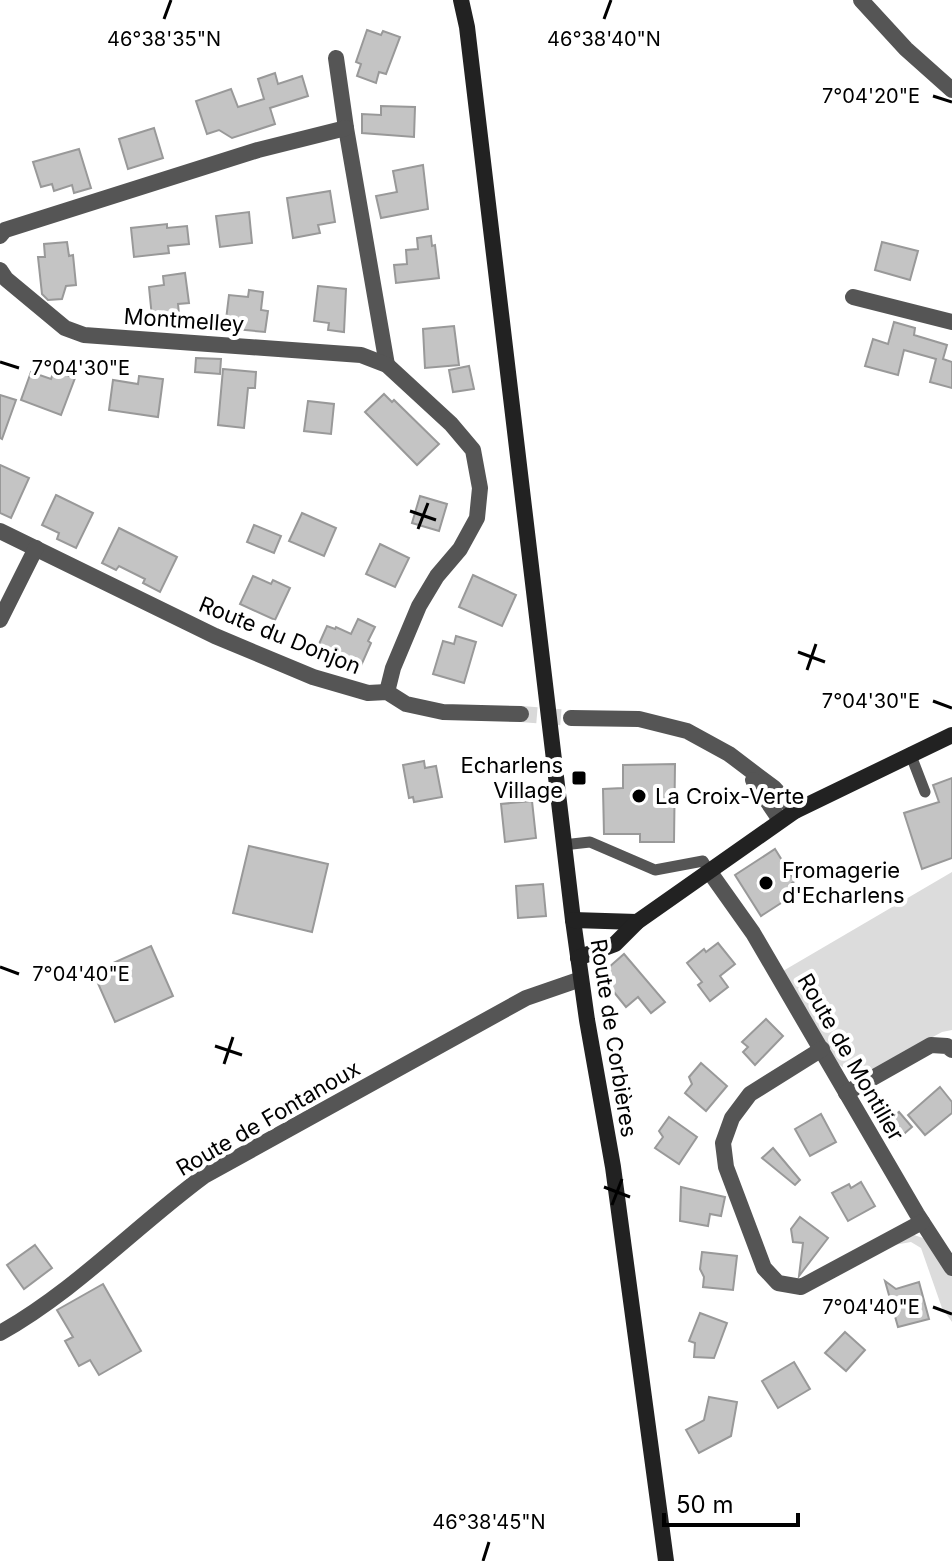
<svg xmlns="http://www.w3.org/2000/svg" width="952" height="1561" font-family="Inter,sans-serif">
<rect width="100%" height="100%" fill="#fff"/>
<g fill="#dcdcdc">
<path d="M952 872V1030L942 1032 868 1072H849L836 1062 783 971Z"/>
<path d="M914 1235 923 1238 952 1276V1322L942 1308 921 1248 911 1242 894 1245Z"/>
</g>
<g fill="#c4c4c4" stroke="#999" stroke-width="2">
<path d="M367 30 381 35 383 31 400 37 386 74 379 72 376 83 357 76 361 64 356 62Z"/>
<path d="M275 73 278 84 302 76 308 96 270 108 275 124 232 138 219 130 207 134 196 101 231 89 238 107 264 99 258 79Z"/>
<path d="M381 106 415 107 414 137 362 133V114L381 115Z"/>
<path d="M154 128 163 158 128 169 119 139Z"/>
<path d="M79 149 91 188 74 193 72 185 54 191 52 184 41 187 33 162Z"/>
<path d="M423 165 428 209 381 218 376 196 397 192 393 171Z"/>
<path d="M330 191 335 222 318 225 320 233 293 238 287 198Z"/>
<path d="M249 212 252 243 220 247 216 216Z"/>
<path d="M167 224V228L187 226 189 244 168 246 169 253 134 257 131 228Z"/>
<path d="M431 236 432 246 435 245 439 278 396 283 394 265 407 264 406 250 418 249 417 238Z"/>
<path d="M67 242 69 256 73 255 76 285 66 286 62 299 48 300 42 294 38 257H45L44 244Z"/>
<path d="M882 242 918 251 910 280 875 270Z"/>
<path d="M185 273 189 303 178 304 179 314 152 317 149 287 164 285 163 276Z"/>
<path d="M318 286 346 289 344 332 328 330 329 323 314 321Z"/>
<path d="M249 290 263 292 261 310 268 311 265 332 225 328 229 295 248 297Z"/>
<path d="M894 322 915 328 914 335 947 345 943 359 952 362V388L930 382 936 359 904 350 898 375 865 366 873 339 888 344Z"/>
<path d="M454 326 459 365 425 368 423 329Z"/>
<path d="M196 358 221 359 220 374 195 372Z"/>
<path d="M469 366 474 389 453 392 449 370Z"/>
<path d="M223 369 256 372 255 388H248L244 428 218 425Z"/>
<path d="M54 370 75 378 61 415 21 400 31 372 51 379Z"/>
<path d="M139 376 163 379 158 417 109 410 113 380 138 384Z"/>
<path d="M384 394 392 402 394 400 439 444 417 465 365 412Z"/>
<path d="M0 395 16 400 2 439 0 438Z"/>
<path d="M308 401 334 404 331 434 304 431Z"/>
<path d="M0 465 29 478 11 518 0 513Z"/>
<path d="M56 495 93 513 76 548 57 539 59 533 42 525Z"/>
<path d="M420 496 447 504 439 531 412 523Z"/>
<path d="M302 513 336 528 324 556 289 541Z"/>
<path d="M254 525 281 536 274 553 247 542Z"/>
<path d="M119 528 177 557 160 592 143 583 145 579 119 566 116 570 102 563Z"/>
<path d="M380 544 409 558 395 587 366 574Z"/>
<path d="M473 575 516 595 502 626 459 607Z"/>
<path d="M253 576 271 584 273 580 290 588 275 620 240 604Z"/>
<path d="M358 619 375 627 368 641 371 643 360 668 327 653 329 648 319 644 327 626 335 629 336 627 351 634Z"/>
<path d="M456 636 476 642 464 683 433 674 443 641 454 644Z"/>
<path d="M424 761 425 768 436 766 442 797 414 802 413 797 409 798 403 765Z"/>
<path d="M675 764 674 842H640V834H604L603 789 623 788V765Z"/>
<path d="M952 778V858L922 869 904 813 939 802 933 785Z"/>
<path d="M532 801 536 838 505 842 501 804Z"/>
<path d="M249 846 328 864 312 932 233 913Z"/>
<path d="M775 849 795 881 789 885 795 894 761 916 735 875Z"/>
<path d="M543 884 546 916 518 918 516 886Z"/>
<path d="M718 943 735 964 720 976 728 987 710 1001 698 985 702 982 687 963 704 949 706 952Z"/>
<path d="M151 946 173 996 115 1022 93 972Z"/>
<path d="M624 954 665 1002 651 1013 638 997 626 1007 600 975Z"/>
<path d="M766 1019 783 1036 755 1065 743 1052 748 1047 742 1042Z"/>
<path d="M701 1063 727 1086 706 1111 685 1093 692 1084 689 1077Z"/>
<path d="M940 1087 952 1102V1113L925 1135 908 1115Z"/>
<path d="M899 1112 912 1127 898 1139 885 1123Z"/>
<path d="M821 1114 836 1142 810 1156 795 1129Z"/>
<path d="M669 1117 697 1137 679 1164 655 1148 663 1137 659 1131Z"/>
<path d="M773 1148 800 1180 795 1185 762 1158Z"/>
<path d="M861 1182 875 1206 848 1221 832 1193 849 1184 851 1188Z"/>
<path d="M681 1187 725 1197 721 1216 710 1214 708 1226 680 1221Z"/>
<path d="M800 1217 828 1238 799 1276 803 1243 793 1242 791 1229Z"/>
<path d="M35 1245 52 1268 24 1289 7 1265Z"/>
<path d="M702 1252 737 1256 733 1290 703 1287 704 1277 700 1269Z"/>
<path d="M885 1281 896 1289 919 1282 929 1319 898 1327Z"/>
<path d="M103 1284 141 1351 99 1375 90 1360 79 1366 65 1341 73 1337 57 1310Z"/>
<path d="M700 1313 727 1323 714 1358 694 1357 695 1343 689 1341Z"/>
<path d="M845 1332 865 1350 846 1371 825 1353Z"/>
<path d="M794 1362 810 1389 778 1408 762 1381Z"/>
<path d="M709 1397 737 1402 731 1436 699 1453 686 1430 704 1420Z"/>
</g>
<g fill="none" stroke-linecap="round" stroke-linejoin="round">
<path stroke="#d9d9d9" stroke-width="16" stroke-dasharray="16 8" stroke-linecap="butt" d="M521 714 571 718"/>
<g stroke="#555" stroke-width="11">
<path d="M910 753 925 792"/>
<path d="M563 845 590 842 655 870 703 861 709 871"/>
</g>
<g stroke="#555" stroke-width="16">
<path d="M861 0 906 49 952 90"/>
<path d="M336 58 346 128 387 365"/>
<path d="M0 236 5 230 258 150 346 128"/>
<path d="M0 270 6 279 65 328 84 335 361 355 387 365 451 424 473 450 480 488 477 518 460 549 437 576 419 606 393 668 387 692"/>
<path d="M853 297 952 322"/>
<path d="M0 531 215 636 313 677 368 693 387 692 406 704 443 712 521 714"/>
<path d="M0 620 36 548"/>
<path d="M571 718 639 719 687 731 729 754 774 788 795 811"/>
<path d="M753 780 780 820"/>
<path d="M709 871 753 933 917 1214 952 1268"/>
<path d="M822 1049 750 1094 732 1118 723 1143 726 1167 764 1268 778 1283 801 1287 922 1222"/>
<path d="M846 1093 931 1045 947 1046 952 1050"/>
<path d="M0 1333C75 1291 135 1227 204 1176L526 998 581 979"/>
</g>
<g stroke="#222" stroke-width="16">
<path d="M461 0 467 27 573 920 587 1020 613 1167 666 1561"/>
<path d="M573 920 637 922"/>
<path d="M578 958 615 944 637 922 795 811 952 735"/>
</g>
</g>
<path fill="none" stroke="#000" stroke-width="3" d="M164 19 171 0M604 19 611 0M933 96 952 102M0 362 19 368M410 511 436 520M418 529 428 503M798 652 825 662M807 670 816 644M933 701 952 708M0 967 19 974M215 1046 242 1055M224 1064 233 1037M604 1187 630 1197M612 1205 622 1179M933 1307 952 1314M483 1561 489 1542"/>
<g fill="#000" stroke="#fff" stroke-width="3">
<rect x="571" y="770" width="16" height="16" rx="4"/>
<circle cx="639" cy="796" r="8"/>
<circle cx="766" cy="883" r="8"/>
</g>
<g text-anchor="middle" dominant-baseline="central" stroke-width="8" stroke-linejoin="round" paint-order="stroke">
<g font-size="22" fill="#000" stroke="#fff">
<text transform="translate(184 320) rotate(4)">Montmelley</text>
<text transform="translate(280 635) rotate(22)">Route du Donjon</text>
<text transform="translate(614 1038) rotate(81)">Route de Corbières</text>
<text transform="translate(851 1057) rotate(60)">Route de Montilier</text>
<text transform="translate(268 1118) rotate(-30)">Route de Fontanoux</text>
</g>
<g font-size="22" fill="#000" stroke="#fff" text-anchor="start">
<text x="563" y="765" text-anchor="end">Echarlens<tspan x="563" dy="25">Village</tspan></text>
<text x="655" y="796">La Croix-Verte</text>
<text x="782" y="870">Fromagerie<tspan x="782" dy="25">d'Echarlens</tspan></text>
</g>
</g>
<g font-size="20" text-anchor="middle" fill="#000" stroke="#fff" stroke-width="8" stroke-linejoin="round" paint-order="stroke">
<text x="604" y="46">46°38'40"N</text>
<text x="164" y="46">46°38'35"N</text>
<text x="871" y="103">7°04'20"E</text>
<text x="81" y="375">7°04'30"E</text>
<text x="871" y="708">7°04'30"E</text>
<text x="81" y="981">7°04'40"E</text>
<text x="871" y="1314">7°04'40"E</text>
<text x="489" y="1529">46°38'45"N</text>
</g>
<path d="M664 1513v12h134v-12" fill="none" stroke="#000000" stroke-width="4"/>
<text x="676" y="1513" font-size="24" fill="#000000" stroke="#ffffff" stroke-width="6" paint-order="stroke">50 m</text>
</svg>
